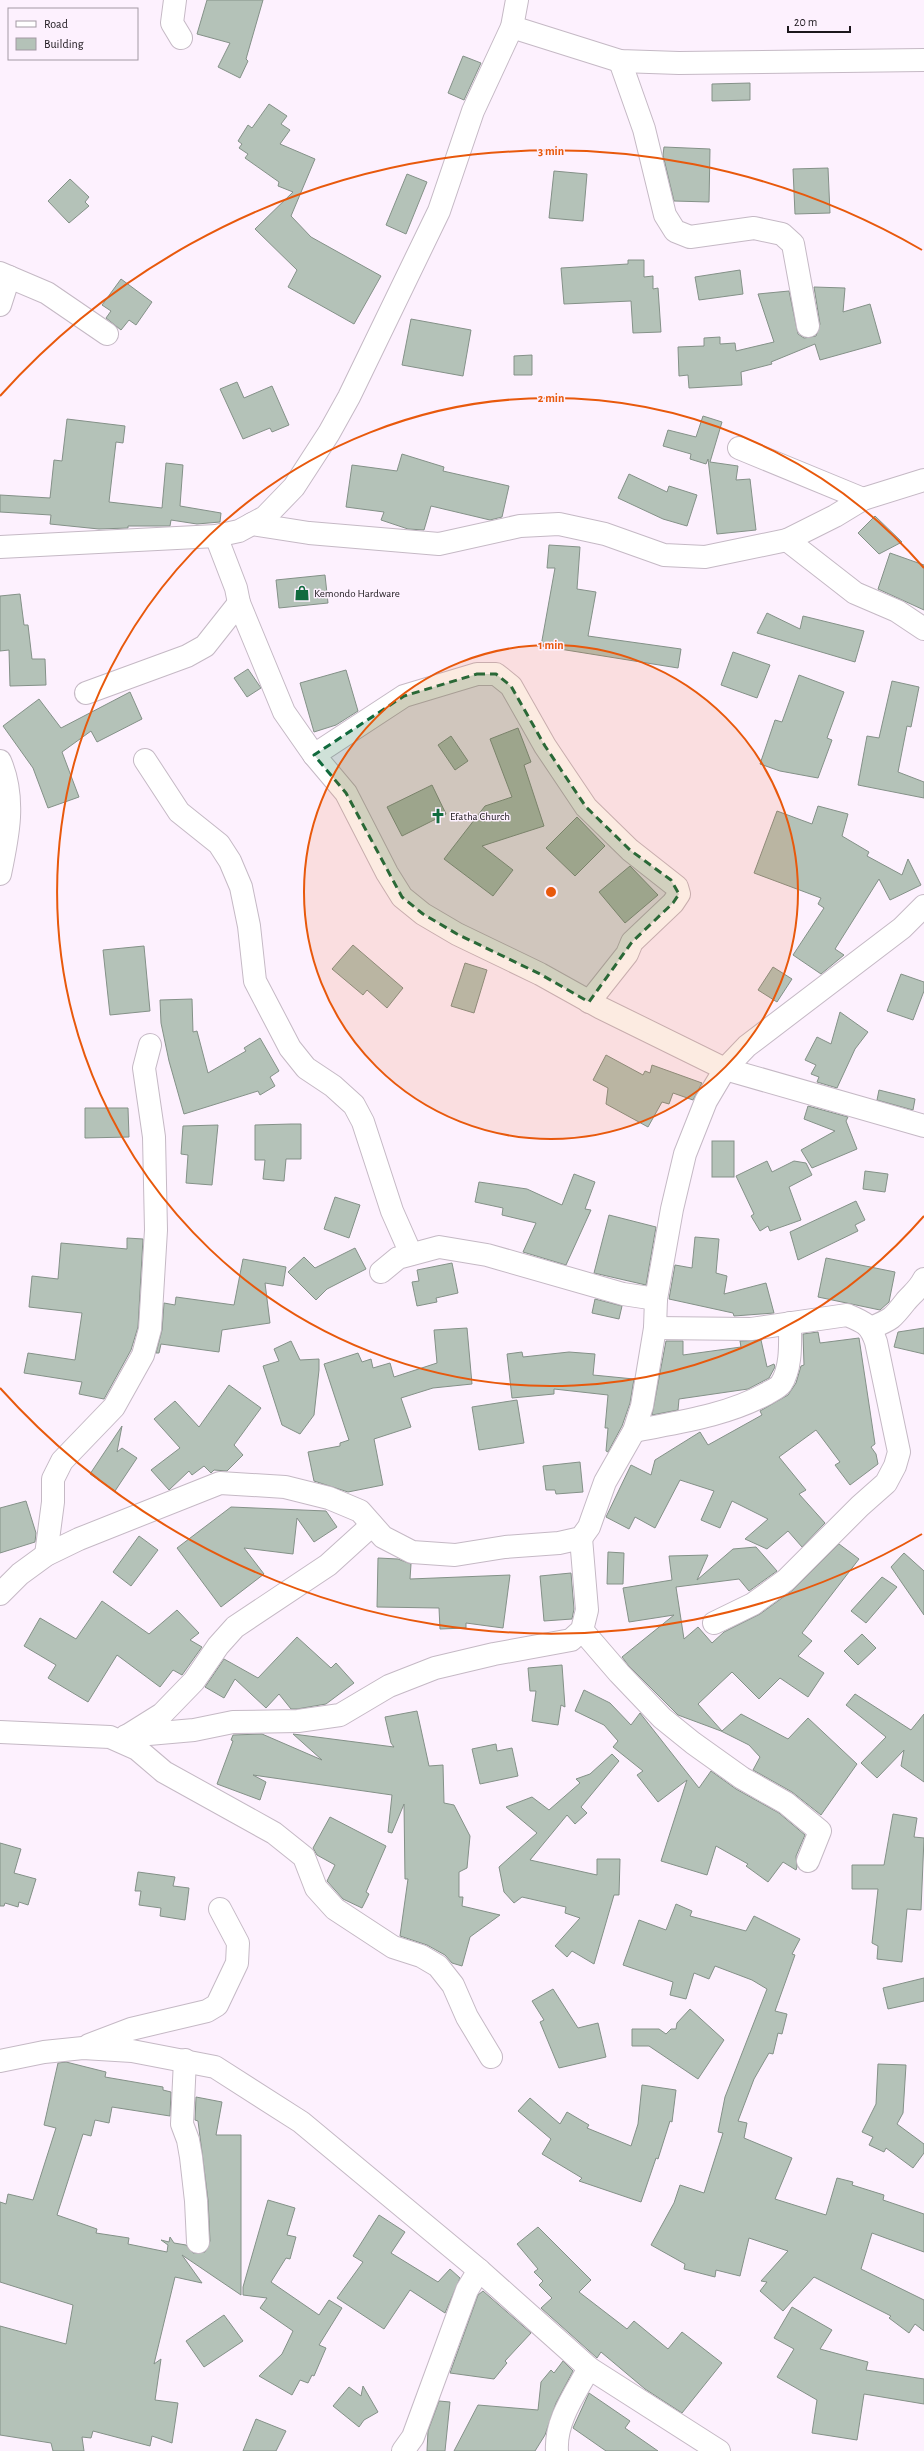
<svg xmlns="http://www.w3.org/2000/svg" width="924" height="2451" font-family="'Alegreya Sans',sans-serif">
<rect width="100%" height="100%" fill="#fdf1fe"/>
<g fill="#b4c2b8" stroke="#849188">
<path d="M207 0H263L246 59 248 61 240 78 218 67 230 43 197 34Z"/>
<path d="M463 56 481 63 464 100 448 93Z"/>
<path d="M750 83V100L712 101V84Z"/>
<path d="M269 104 287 116 281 124 290 130 280 144 315 159 291 216 311 237 381 276 354 324 288 287 297 270 255 229 293 192 278 186 279 182 245 158 248 154 239 148 242 144 238 141 248 125 252 128Z"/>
<path d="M664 147 710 149 709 202 674 201 663 155Z"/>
<path d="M828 168 830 213 795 214 793 169Z"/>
<path d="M554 171 587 174 583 221 549 218Z"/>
<path d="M407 174 427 182 406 234 386 225Z"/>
<path d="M70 179 89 197 85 202 89 206 69 223 48 201Z"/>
<path d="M628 260H644V277L653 276V289L658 288 661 332 633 333 631 301 564 304 561 268 628 264Z"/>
<path d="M740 270 743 294 699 300 695 277Z"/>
<path d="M121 279 152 302 136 325 129 320 121 330 106 318 111 311 102 305Z"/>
<path d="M814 287 845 288 843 312 870 304 881 343 820 360 815 344 771 362 772 364 741 372 742 385 689 388 688 375 679 376 678 347 704 346V338L720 337V344L735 343 736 351 774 342 758 294 789 291 798 334 804 338 816 336 820 324Z"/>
<path d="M411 319 471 330 463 376 402 365Z"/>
<path d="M532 355V375H514V356Z"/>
<path d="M237 382 244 398 272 386 289 425 272 432 270 428 243 439 220 389Z"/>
<path d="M703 416 722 422 710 462 738 466 736 480 750 479 756 530 717 534 708 459 706 464 690 459 691 454 663 446 668 430 696 437Z"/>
<path d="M67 419 125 426 123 443 116 442 109 502 162 508 166 463 183 465 180 506 221 513 220 522 197 524 171 520 170 526H128V528L99 529 50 524 51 515 0 512V495L50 498 54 460 62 461Z"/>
<path d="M402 454 444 467 443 471 509 486 502 517 490 520 431 506 424 530 408 529 381 520 384 512 346 507 352 465 397 471Z"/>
<path d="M629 474 667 492 669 486 697 495 687 526 663 519 618 498Z"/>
<path d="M875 516 902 542 879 554 858 533Z"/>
<path d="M549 545 580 547 577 589 596 592 588 636 681 649 678 668 541 646 555 568H547Z"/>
<path d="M890 553 924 565V610L878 589Z"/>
<path d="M325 575 328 603 279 608 276 580Z"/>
<path d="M20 594 24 625H28L32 659H45L46 685 10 686 9 650 0 651V596Z"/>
<path d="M767 613 800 629 803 616 864 631 855 662 757 633Z"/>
<path d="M733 652 770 665 757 698 721 685Z"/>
<path d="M248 669 261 688 247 697 234 678Z"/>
<path d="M346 670 358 711 336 725 314 732 300 683Z"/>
<path d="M799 675 844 692 827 738 832 740 818 778 780 771 760 764 775 720 782 722Z"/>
<path d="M892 681 919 687 911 727 907 726 898 772 924 782V798L858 785 867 736 879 738Z"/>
<path d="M130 692 142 719 97 742 91 731 62 752 79 797 48 808 33 768 3 726 39 699 61 728Z"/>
<path d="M518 728 531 762 524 765 544 826 482 846 513 870 493 896 444 859 485 806 512 797 490 739Z"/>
<path d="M451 736 468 761 455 770 438 745Z"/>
<path d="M432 785 446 814 402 836 387 807Z"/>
<path d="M818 806 848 814 842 836 869 852 867 856 902 875 908 859 921 885 890 900 879 879 835 949 844 955 821 974 793 955 824 908 818 904 821 898 754 873 777 811 812 824Z"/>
<path d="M577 817 605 846 575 876 546 848Z"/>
<path d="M630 866 658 895 625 923 599 892Z"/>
<path d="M353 945 403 988 387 1008 367 990 363 995 332 969Z"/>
<path d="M144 946 150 1011 110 1015 103 950Z"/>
<path d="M465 963 487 970 474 1013 451 1006Z"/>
<path d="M773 967 792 979 777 1002 758 990Z"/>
<path d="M901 974 924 982V991L913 1020 887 1011Z"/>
<path d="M192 999 193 1032 197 1031 208 1073 246 1051 244 1048 260 1038 279 1071 270 1077 275 1086 260 1095 258 1091 184 1114 169 1061 161 1023 160 1000Z"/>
<path d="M840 1012 868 1032 855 1049 837 1088 817 1082 819 1077 811 1074 816 1065 805 1060 817 1037 831 1044Z"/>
<path d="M606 1055 643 1075 645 1071 650 1073 652 1065 702 1083 693 1100 673 1093 669 1104 662 1102 648 1127 606 1104 608 1088 593 1080Z"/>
<path d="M879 1090 915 1099 913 1110 877 1100Z"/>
<path d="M808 1106 848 1117 846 1121 857 1149 812 1168 801 1150 835 1131 804 1119Z"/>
<path d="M85 1108H128L129 1137 85 1138Z"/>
<path d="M291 1124H301V1159H286L284 1181 263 1179 265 1160H255V1125Z"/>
<path d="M218 1125 212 1185 186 1183 188 1155 181 1154 183 1126Z"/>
<rect x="712" y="1141" width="22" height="36"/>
<path d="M767 1161 772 1172 794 1161 806 1163 812 1175 789 1187 801 1220 770 1231 768 1226 760 1231 751 1216 754 1214 736 1176Z"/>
<path d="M865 1171 888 1174 885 1192 863 1189Z"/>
<path d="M574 1174 595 1182 585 1209 591 1210 566 1265 523 1252 536 1223 502 1215 503 1208 475 1202 479 1182 527 1189 562 1205Z"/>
<path d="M335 1197 360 1205 349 1238 324 1229Z"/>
<path d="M856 1201 865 1220 855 1225 858 1231 798 1260 790 1232Z"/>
<path d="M609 1215 656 1227 646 1285 594 1273Z"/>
<path d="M695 1237 719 1239 716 1273 727 1276 724 1294 766 1283 774 1313 734 1316 733 1313 669 1299 675 1265 692 1268Z"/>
<path d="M127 1238 143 1239 138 1327 131 1350 104 1399 79 1394 82 1382 24 1373 28 1353 75 1360 82 1313 29 1307 32 1276 58 1279 61 1243 127 1249Z"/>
<path d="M355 1248 366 1269 327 1289 316 1300 288 1272 304 1257 315 1268Z"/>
<path d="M826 1258 895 1272 889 1302 880 1310 818 1297Z"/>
<path d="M243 1259 286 1267 283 1286 265 1283 270 1323 222 1330 219 1352 161 1344 159 1353H156L162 1330 164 1303 175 1305 176 1297 234 1305Z"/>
<path d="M452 1263 458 1293 436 1298 437 1302 417 1306 412 1282 419 1281 417 1270Z"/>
<path d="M595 1299 622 1306 619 1319 592 1313Z"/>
<path d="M467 1328 472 1384 433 1388 401 1398 411 1427 374 1439 383 1485 348 1492 314 1481 308 1452 340 1446V1443L349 1440 324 1364 358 1353 362 1362 371 1359 373 1368 390 1363 394 1377 437 1363 434 1330Z"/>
<path d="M924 1328V1354L894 1347 898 1332Z"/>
<path d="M818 1332 820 1343 859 1338 875 1444 871 1447 876 1454 878 1464 850 1485 835 1465 840 1462 816 1430 779 1457 806 1490 799 1494 825 1523 802 1547 788 1531 767 1549 745 1539 768 1519 732 1501 720 1528 701 1520 714 1491 680 1480 655 1528 635 1517 629 1529 606 1517 631 1465 651 1475 655 1460 700 1432 708 1445 762 1415 760 1411 788 1395 796 1383 801 1366 804 1365 803 1334Z"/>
<path d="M761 1340 767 1367 774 1364 775 1367 769 1378 748 1389 679 1399 678 1410 652 1415 666 1341H683V1355L741 1347 740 1341Z"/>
<path d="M291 1341 300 1360 319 1359V1370L314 1415 300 1434 282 1425 263 1366 279 1361 274 1349Z"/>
<path d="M522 1352 523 1357 569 1352 595 1354 593 1375 634 1379 630 1403 622 1426 608 1452 606 1451 608 1428H605L608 1395 554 1389V1394L512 1398 507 1354Z"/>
<path d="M229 1385 261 1408 234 1445 243 1455 227 1471 214 1470 211 1473 204 1466 192 1475 189 1471 169 1490 151 1470 180 1448 154 1419 175 1401 199 1427Z"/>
<path d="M517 1400 524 1443 479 1450 472 1407Z"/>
<path d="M122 1426 117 1452 122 1448 137 1458 115 1491 90 1474Z"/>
<path d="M580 1462 583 1492 556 1494 555 1490H546L543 1466Z"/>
<path d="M26 1501 36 1533 35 1542 0 1553V1508Z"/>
<path d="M231 1507 326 1511 337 1527 314 1542 297 1518 293 1554 244 1548 264 1574 221 1607 177 1548Z"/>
<path d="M139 1536 158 1550 131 1586 113 1572Z"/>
<path d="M839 1544 859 1559 802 1633 812 1641 798 1656 824 1673 808 1697 780 1678 759 1699 732 1672 698 1704 722 1731 741 1714 788 1739 808 1718 857 1764 821 1815 792 1792 753 1770 760 1757 749 1745 721 1731 678 1715 628 1665 622 1657 674 1615 629 1622 623 1588 672 1580 669 1556 708 1555 697 1580 733 1549 756 1547 777 1571 749 1591 739 1579 676 1587 684 1639 698 1627 712 1643 724 1632 760 1614 793 1590Z"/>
<path d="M608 1552 624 1553 623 1584H607Z"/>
<path d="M904 1553 924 1571V1615L891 1567Z"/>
<path d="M378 1558 398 1559 411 1564 410 1579 510 1575 503 1628 466 1623V1628L440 1629 439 1608 377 1607Z"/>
<path d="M571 1573 574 1609 572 1619 544 1621 540 1576Z"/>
<path d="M882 1577 897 1587 866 1623 851 1611Z"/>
<path d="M102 1601 149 1634 177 1610 199 1633 190 1640 202 1647 182 1675 173 1670 160 1687 117 1655 88 1702 48 1678 56 1665 24 1646 40 1618 76 1639Z"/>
<path d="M862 1634 876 1648 858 1665 844 1651Z"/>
<path d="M297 1637 331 1668 336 1663 354 1683 326 1704 297 1709H291L279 1694 266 1708 235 1679 224 1698 205 1687 224 1659 258 1678Z"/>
<path d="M562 1665 565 1707 561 1705 558 1725 532 1721 536 1691H530L528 1668Z"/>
<path d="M584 1690 610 1703 631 1725 640 1713 699 1788 711 1771 736 1789 779 1813 805 1835 796 1856 797 1867 796 1870 783 1862 768 1882 746 1866 748 1864 716 1846 707 1875 661 1861 687 1780 658 1802 637 1775 643 1771 613 1747 618 1741 604 1725 575 1711Z"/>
<path d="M855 1694 911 1730 924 1714V1782L901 1766 904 1750 877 1778 861 1763 886 1737 846 1705Z"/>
<path d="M417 1711 429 1766 443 1765 444 1803 454 1805 470 1836 467 1868 459 1872V1897H463L462 1906 500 1915 470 1937 462 1966 452 1963 445 1955 427 1945 400 1936 408 1879H405L404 1804 392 1833 388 1832 392 1795 253 1775 266 1782 260 1800 217 1784 233 1741 231 1740 233 1735 262 1734 322 1760 293 1734 394 1747 391 1743 385 1717Z"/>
<path d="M496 1744 497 1751 512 1748 518 1776 480 1784 472 1749Z"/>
<path d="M612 1754 619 1761 581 1807 587 1813 575 1824 567 1815 530 1860 597 1875V1859H620L619 1895H614L594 1964 572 1951 567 1957 555 1946 580 1918 565 1913 566 1907 522 1897 514 1903 504 1892 499 1867 537 1833 506 1807 532 1797 549 1810 580 1783 576 1779 590 1774Z"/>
<path d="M893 1814 917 1818 914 1837 924 1838 921 1910 907 1909 902 1962 877 1959 878 1946 872 1943 878 1889H852V1865H884Z"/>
<path d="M330 1817 386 1846 366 1892 369 1894 362 1908 343 1899 327 1881 335 1865 317 1855 313 1848Z"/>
<path d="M0 1843 21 1849 14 1873 36 1879 28 1905 19 1902 18 1907 5 1903 4 1906H0Z"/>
<path d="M138 1872 175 1877 173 1886 189 1888 185 1920 160 1916 161 1908 139 1905 141 1891H135Z"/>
<path d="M676 1904 692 1911 690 1916 746 1931 754 1916 800 1939 792 1954 795 1955 775 2011 787 2014 782 2034 778 2033 773 2054 769 2053 754 2079 738 2121 747 2123 744 2138 792 2158 775 2199 826 2215 837 2178 853 2182 852 2185 884 2195 883 2200 924 2214V2252L872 2233 861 2269 924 2300V2331L915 2324 909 2333 889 2318 891 2316 814 2277 783 2311 760 2291 767 2282 761 2281 788 2251 749 2238 740 2276 716 2270 715 2277 684 2269 685 2264 651 2245 674 2203 680 2185 704 2193 723 2133 718 2132 725 2097 767 1989 752 1980 715 1966 709 1979 694 1973 686 1999 670 1995 673 1982 623 1965 639 1920 666 1930Z"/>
<path d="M924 1978V2001L888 2009 883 1988Z"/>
<path d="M553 1989 578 2028 598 2023 606 2057 559 2068 540 2022 544 2020 532 2001Z"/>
<path d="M690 2009 724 2040 698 2079 649 2046H632V2029H659L666 2034 671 2029H676L677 2023Z"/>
<path d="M66 2062 106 2072 105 2077 163 2087V2090L171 2092 170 2116 112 2107 109 2123 95 2120 91 2136 83 2134 57 2215 97 2229 96 2233 129 2238 128 2244 167 2252 168 2245 161 2240 169 2242 170 2237 174 2243 186 2245 193 2253 205 2252 210 2241 208 2200 198 2121 195 2120 196 2097 222 2102 216 2135H241V2295L182 2255 202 2283 175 2277 154 2364 161 2359 155 2400 178 2403 172 2443 152 2436 150 2446 93 2431 91 2438 82 2437 84 2451H53L51 2443 0 2435V2326L66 2344 73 2305 0 2282V2202L6 2204 8 2194 33 2200 56 2128 44 2125 58 2063Z"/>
<path d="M878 2064 906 2065 903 2113 897 2124 924 2144V2153L913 2168 886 2148 884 2152 869 2145 873 2137 862 2132 876 2104Z"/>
<path d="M642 2085 676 2090 672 2122 670 2121 658 2159 656 2158 641 2202 579 2181 582 2178 542 2154 551 2139 518 2111 530 2098 560 2124 567 2112 589 2125 587 2128 631 2146 638 2124Z"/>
<path d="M268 2200 295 2208 287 2235 296 2237 290 2259 286 2258 271 2282 319 2315 329 2300 342 2308 319 2345 326 2348 314 2376 312 2375 308 2383 300 2380 292 2395 259 2376 282 2354 293 2331 260 2308 267 2298 243 2295V2287Z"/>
<path d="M379 2215 405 2232 391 2253 438 2282 450 2269 460 2278 445 2313 410 2290 384 2329 337 2298 363 2262 353 2256Z"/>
<path d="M538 2227 591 2280 579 2292 627 2329 634 2321 668 2349 682 2332 722 2363 682 2413 645 2389 601 2352 597 2358 541 2308 552 2298 539 2285 543 2281 534 2272 538 2269 517 2244Z"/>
<path d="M483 2291 531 2333 505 2361 507 2363 494 2379 450 2373 478 2295Z"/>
<path d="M792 2307 832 2330 820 2349 868 2362 866 2370 924 2379V2404L864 2394 857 2440 812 2433 817 2400 777 2377 794 2349 774 2338Z"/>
<path d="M224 2315 243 2341 204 2367 186 2341Z"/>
<path d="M563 2361 573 2371 556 2403 545 2435 535 2451H454L478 2405 538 2410 541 2382 551 2370 554 2373Z"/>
<path d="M363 2386 378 2412 364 2420 359 2427 333 2406 349 2387 361 2396Z"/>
<path d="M589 2393 630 2421 625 2428 658 2451H606L573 2428Z"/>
<path d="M439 2401 450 2402 445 2451H427L428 2431Z"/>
<path d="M256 2419 286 2431 276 2451H243Z"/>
</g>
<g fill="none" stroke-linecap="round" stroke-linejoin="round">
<g stroke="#c5b9c5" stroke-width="24">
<g id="minor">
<path d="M175 0 172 23 181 38"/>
<path d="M512 27 620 61 679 63 924 60"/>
<path d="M620 61 644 129 665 215 675 231 690 237 754 228 782 234 793 244 808 326"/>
<path d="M0 273 47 293 107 334"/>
<path d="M0 305 9 277"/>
<path d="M739 448 863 499"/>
<path d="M252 524 309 533 439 544 520 526 559 524 605 534 664 555 705 557 787 540 835 516 863 499 924 480"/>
<path d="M216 536 236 588 239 603 284 712 314 755 346 793 387 873 402 897 423 914 457 934 540 974 601 1008 725 1069 924 1126"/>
<path d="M787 540 855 593 897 611 924 629"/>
<path d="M0 547 216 536 239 531 265 517 294 487 329 433 349 397 439 211 473 111 512 27 517 0"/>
<path d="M86 693 187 656 205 646 239 603"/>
<path d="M314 755 404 696 477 674H496L511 686 545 746 586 807 630 850 677 887 679 894 673 903 632 942 627 954 589 1002"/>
<path d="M145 760 179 812 219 844 230 861 241 887 249 926 255 981 290 1048 306 1068 333 1086 354 1105 363 1122 392 1211 411 1254"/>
<path d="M0 761C16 798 8 836 0 874"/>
<path d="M381 1272 398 1258 439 1247 487 1255 623 1294 656 1299"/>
<path d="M655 1328 751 1329 847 1315C864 1322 870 1324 876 1342L899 1452 895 1466 886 1483 860 1506 786 1580 753 1604 714 1623"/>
<path d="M871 1328C892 1319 892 1319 906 1301 913 1293 919 1289 924 1279"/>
<path d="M634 1431C679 1422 725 1416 766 1394 771 1391 778 1388 781 1384 792 1367 790 1342 790 1323"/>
<path d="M46 1555 53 1502V1479L62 1461 114 1407 143 1355 150 1329 156 1230 154 1137 144 1068 150 1045"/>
<path d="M0 1594 20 1574 46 1555 79 1539 220 1483 285 1487 329 1498 360 1511 383 1537 412 1552 455 1555 505 1547 559 1543 581 1538 589 1527 605 1482 634 1431 642 1406 655 1328 656 1299 672 1209 685 1154 706 1101 725 1069 747 1046 902 928 924 906"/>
<path d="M582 1630 619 1673 662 1718 693 1743 742 1778 786 1803 820 1831 808 1861"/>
<path d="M0 1732 110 1737 137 1749 164 1772 274 1833 304 1857 316 1888 335 1909 393 1947 421 1956 438 1966 453 1985 467 2017 491 2057"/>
<path d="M130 1734 162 1714 194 1681 218 1646 235 1627 328 1565 372 1525"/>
<path d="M126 1736 194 1730 233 1722 298 1721 340 1715 389 1686 435 1668 494 1654 571 1640 582 1630 587 1610 581 1538"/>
<path d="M89 2045 131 2029 207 2011 217 2005 237 1963 238 1943 220 1909"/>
<path d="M185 2060 182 2124 188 2140 191 2157 196 2201 198 2242"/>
<path d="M0 2061 44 2052 83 2048 132 2051 215 2067 301 2122 479 2270 589 2368 719 2451"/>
<path d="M403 2451 413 2437 467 2290 479 2270"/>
<path d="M557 2451C555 2421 575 2394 589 2368"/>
</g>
</g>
<use href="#minor" stroke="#fff" stroke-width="22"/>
</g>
<path fill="#116b3e" fill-opacity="0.2" stroke="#116b3e" stroke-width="3" stroke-dasharray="8 5" stroke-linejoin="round" d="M477 674H496L511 686 545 746 586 807 630 850 671 880 679 894 673 903 632 942 589 1002 540 974 457 934 423 914 402 897 346 793 314 755 404 696Z"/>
<circle cx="551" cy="892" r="247" fill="#e8590c" fill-opacity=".12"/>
<g fill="none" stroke="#e8590c" stroke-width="2">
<circle cx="551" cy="892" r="247"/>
<path d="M924 1216A494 494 0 1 1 924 568"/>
<path d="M922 1534A741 741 0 0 1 0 1388M0 396A741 741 0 0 1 922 250"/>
</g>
<defs>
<g id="shop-bare" transform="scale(1.2)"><path d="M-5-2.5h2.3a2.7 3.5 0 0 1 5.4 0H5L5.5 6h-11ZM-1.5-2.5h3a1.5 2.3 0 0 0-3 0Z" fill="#116b3e" stroke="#fdf1fe" stroke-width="2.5" paint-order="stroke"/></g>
<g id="church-bare" transform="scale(1.2)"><path d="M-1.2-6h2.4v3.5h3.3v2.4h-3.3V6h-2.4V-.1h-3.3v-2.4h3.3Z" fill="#116b3e" stroke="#fdf1fe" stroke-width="2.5" paint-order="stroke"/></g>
</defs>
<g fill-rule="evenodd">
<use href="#shop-bare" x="302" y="593"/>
<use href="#church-bare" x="438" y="816"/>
</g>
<g text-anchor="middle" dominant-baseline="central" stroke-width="3" stroke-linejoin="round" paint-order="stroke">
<g font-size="11" fill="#1c171c" stroke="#fdf1fe" text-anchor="start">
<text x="314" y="593">Kemondo Hardware</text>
<text x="450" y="816">Efatha Church</text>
</g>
</g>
<circle cx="551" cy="892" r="6" fill="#e8590c" stroke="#fdf1fe" stroke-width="2"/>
<g font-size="12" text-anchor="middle" font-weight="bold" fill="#e8590c" stroke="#fdf1fe" stroke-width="3" stroke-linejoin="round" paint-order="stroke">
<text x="551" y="155">3 min</text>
<text x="551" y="402">2 min</text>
<text x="551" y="649">1 min</text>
</g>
<rect x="8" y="8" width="130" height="52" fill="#fdf1fe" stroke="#a39aa4"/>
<rect x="16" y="21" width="20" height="6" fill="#ffffff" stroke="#a39aa4"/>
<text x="44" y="28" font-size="12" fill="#1c171c">Road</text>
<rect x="16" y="38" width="20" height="12" fill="#b4c2b8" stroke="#a39aa4"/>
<text x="44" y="48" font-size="12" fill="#1c171c">Building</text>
<path d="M788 26v6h62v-6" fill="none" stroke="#1c171c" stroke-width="2"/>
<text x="794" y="26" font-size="12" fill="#1c171c" stroke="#fdf1fe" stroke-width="3" paint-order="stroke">20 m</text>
</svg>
